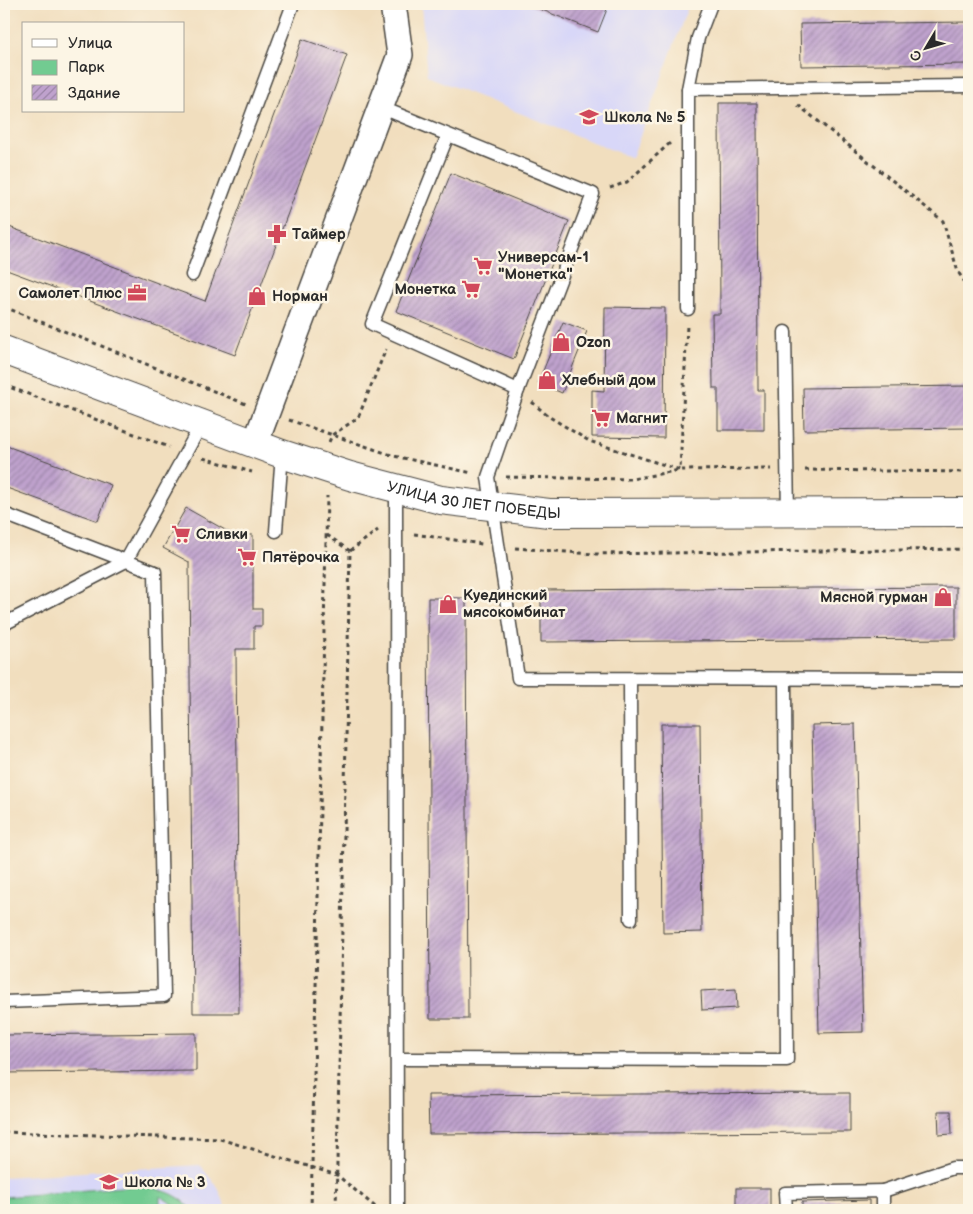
<svg xmlns="http://www.w3.org/2000/svg" width="973" height="1214" font-family="'Balsamiq Sans',sans-serif">
<defs>
<pattern id="building-hatch" width="6" height="6" patternUnits="userSpaceOnUse" patternTransform="scale(1.25)"><rect width="6" height="6" fill="#bfa2cd"/><path d="M-1 1l2-2M0 6l6-6M5 7l2-2" fill="none" stroke="#9b84a7"/></pattern>
</defs>
<rect width="100%" height="100%" fill="#fcf5e5"/>
<filter id="ink" filterUnits="userSpaceOnUse"><feTurbulence type="fractalNoise" baseFrequency=".02" numOctaves="2"/><feDisplacementMap in="SourceGraphic" scale="10" xChannelSelector="R" yChannelSelector="G"/><feConvolveMatrix kernelMatrix="1 2 1 2 8 2 1 2 1" color-interpolation-filters="sRGB"/></filter>
<filter id="wash" filterUnits="userSpaceOnUse"><feTurbulence type="fractalNoise" baseFrequency=".0096" numOctaves="4" result="noise"/><feDisplacementMap in="SourceGraphic" scale="20" xChannelSelector="R" yChannelSelector="G"/><feGaussianBlur stdDeviation="1.12" result="paint"/><feColorMatrix in="noise" values="0 0 0 0 0 0 0 0 0 0 0 0 0 0 0 0 0 1.4 0 .05"/><feComposite in="paint" operator="in"/></filter>
<g filter="url(#wash)">
<rect width="100%" height="100%" fill="#f1debe"/>
<g fill="#d8d7f8">
<path d="M421 4H689L632 158 427 76Z"/>
<path d="M200 1165 218 1188 224 1202 225 1210H4V1177Z"/>
</g>
<path fill="#72cb91" stroke="#4e7b5e" d="M134 1186C156 1187 178 1192 192 1210H182L160 1196V1210H4V1197Z"/>
<g id="blocks">
<g fill="url(#building-hatch)">
<path d="M527 4H609L598 32Z"/>
<path d="M969 22V64L801 66 800 24Z"/>
<path d="M302 39 347 55 235 355 4 269V225L205 301Z"/>
<path d="M719 103H757L758 390H764V430H718V388H713L712 314H720Z"/>
<path d="M451 173 569 221 514 359 396 311Z"/>
<path d="M605 307 665 308 664 438 592 437V390L604 391Z"/>
<path d="M563 322 587 331 562 393 538 383Z"/>
<path d="M969 386V428L804 430 803 388Z"/>
<path d="M4 445 111 485 98 521 4 487Z"/>
<path d="M186 508 234 535H253V609H262V626H254V649H236L239 1013H193L189 562 163 548Z"/>
<path d="M956 587V639L541 642V590Z"/>
<path d="M428 598H466L468 1019H430Z"/>
<path d="M661 724H700L702 932 663 933Z"/>
<path d="M855 724 863 1032 819 1033 812 725Z"/>
<path d="M736 989 737 1008 702 1010 701 991Z"/>
<path d="M196 1033V1071L4 1073V1035Z"/>
<path d="M850 1093V1132L429 1134 428 1095Z"/>
<path d="M938 1111H951L952 1134 939 1135Z"/>
<rect x="736" y="1188" width="34" height="22"/>
<path d="M869 1200V1210H802V1202Z"/>
</g>
</g>
</g>
<g filter="url(#ink)">
<use href="#blocks" fill-opacity="0" stroke="#494641" stroke-width="1"/>
<g fill="none" stroke-linecap="round" stroke-linejoin="round">
<g stroke="#494641" stroke-width="15">
<g id="service">
<path d="M688 89 698 38 711 4"/>
<path d="M380 107 593 194 518 390 372 324 448 135"/>
<path d="M192 275 293 4"/>
<path d="M688 309V89L969 86"/>
<path d="M785 332 788 514"/>
<path d="M518 390 488 477 518 678 969 679"/>
<path d="M396 489 397 1210"/>
<path d="M4 514 155 572 164 996 4 1002"/>
<path d="M276 531 282 454"/>
<path d="M4 624 126 561 201 425"/>
<path d="M630 679 631 919"/>
<path d="M398 1059 787 1060 785 679"/>
<path d="M883 1191 953 1168H969"/>
<path d="M786 1210 785 1193 883 1191V1210"/>
</g>
</g>
<g stroke="#494641" stroke-width="28">
<path id="minor" d="M255 444 400 55 393 4"/>
</g>
<g stroke="#494641" stroke-width="30">
<g id="secondary">
<path id="s1" d="M4 350 282 454 350 476 441 500 549 513 969 512"/>
</g>
</g>
<g stroke="#494641" stroke-width="3" stroke-dasharray="4 4" stroke-linecap="butt">
<path d="M798 105 943 221 958 272 969 288"/>
<path d="M610 188 627 182 670 143"/>
<path d="M4 307 246 404"/>
<path d="M4 385 169 447"/>
<path d="M532 402 548 416 589 441 680 470 687 325"/>
<path d="M289 420 394 456 472 473"/>
<path d="M329 442 332 435 358 418 386 349"/>
<path d="M203 458 252 472"/>
<path d="M805 470 969 472"/>
<path d="M506 477 632 479 680 470 771 469"/>
<path d="M414 534 482 544"/>
<path d="M327 535 350 551 336 1210"/>
<path d="M515 548 593 554 969 549"/>
<path d="M350 551 378 530"/>
<path d="M4 1132 220 1139 337 1175 379 1210"/>
<path d="M311 1210 327 496"/>
</g>
<use href="#service" stroke="#fff" stroke-width="12"/>
<use href="#minor" stroke="#fff" stroke-width="25"/>
<use href="#secondary" stroke="#fff" stroke-width="28"/>
</g>
</g>
<defs>
<g id="school-bare" transform="scale(1.5)"><path d="M0-5L7-2L0 1L-7-2ZM-4 1L0 2.5L4 1V4Q0 6-4 4Z" fill="#d1495b" stroke="#fcf5e5" stroke-width="2.5" paint-order="stroke"/></g>
<g id="pharmacy-bare" transform="scale(1.5)"><path d="M-2-6h4v4h4v4h-4v4h-4v-4h-4v-4h4Z" fill="#d1495b" stroke="#fcf5e5" stroke-width="2.5" paint-order="stroke"/></g>
<g id="supermarket-bare" transform="scale(1.5)"><path d="M-6-5.5h2.5l.6 2H6L4.5 2H-2.5L-4.4-4H-6ZM-1.5 3.2a1.3 1.3 0 1 0 .1 0ZM3 3.2a1.3 1.3 0 1 0 .1 0Z" fill="#d1495b" stroke="#fcf5e5" stroke-width="2.5" paint-order="stroke"/></g>
<g id="office-bare" transform="scale(1.5)"><path d="M-6-3h4V-5.5h4V-3h4V5H-6ZM-1-4.5V-3h2v-1.5ZM-6 0V1H6V0Z" fill="#d1495b" stroke="#fcf5e5" stroke-width="2.5" paint-order="stroke"/></g>
<g id="shop-bare" transform="scale(1.5)"><path d="M-5-2.5h2.3a2.7 3.5 0 0 1 5.4 0H5L5.5 6h-11ZM-1.5-2.5h3a1.5 2.3 0 0 0-3 0Z" fill="#d1495b" stroke="#fcf5e5" stroke-width="2.5" paint-order="stroke"/></g>
</defs>
<g fill-rule="evenodd">
<use href="#school-bare" x="589" y="117"/>
<use href="#pharmacy-bare" x="277" y="234"/>
<use href="#supermarket-bare" x="483" y="266"/>
<use href="#supermarket-bare" x="471" y="289"/>
<use href="#office-bare" x="137" y="293"/>
<use href="#shop-bare" x="257" y="296"/>
<use href="#shop-bare" x="561" y="342"/>
<use href="#shop-bare" x="547" y="380"/>
<use href="#supermarket-bare" x="601" y="418"/>
<use href="#supermarket-bare" x="181" y="534"/>
<use href="#supermarket-bare" x="247" y="557"/>
<use href="#shop-bare" x="943" y="597"/>
<use href="#shop-bare" x="448" y="604"/>
<use href="#school-bare" x="109" y="1182"/>
</g>
<g text-anchor="middle" dominant-baseline="central" stroke-width="5" stroke-linejoin="round" paint-order="stroke">
<g font-size="15" font-weight="bold" fill="#2b2b2b" stroke="#fcf5e5" text-anchor="start">
<text x="604" y="117">Школа № 5</text>
<text x="292" y="234">Таймер</text>
<text x="498" y="257">Универсам-1<tspan x="498" dy="17">"Монетка"</tspan></text>
<text x="456" y="289" text-anchor="end">Монетка</text>
<text x="122" y="293" text-anchor="end">Самолет Плюс</text>
<text x="272" y="296">Норман</text>
<text x="576" y="342">Ozon</text>
<text x="562" y="380">Хлебный дом</text>
<text x="616" y="418">Магнит</text>
<text x="196" y="534">Сливки</text>
<text x="262" y="557">Пятёрочка</text>
<text x="463" y="595">Куединский<tspan x="463" dy="17">мясокомбинат</tspan></text>
<text x="928" y="597" text-anchor="end">Мясной гурман</text>
<text x="124" y="1182">Школа № 3</text>
</g>
<g font-size="15" fill="#2b2b2b" stroke="#fcf5e5">
<text stroke="none"><textPath href="#s1" startOffset="495">УЛИЦА 30 ЛЕТ ПОБЕДЫ</textPath></text>
</g>
</g>
<rect width="973" height="1214" fill="none" stroke="#fcf5e5" stroke-width="20"/>
<rect x="22" y="22" width="162" height="90" fill="#fcf5e5" stroke="#a8a49b"/>
<rect x="32" y="39" width="25" height="8" fill="#ffffff" stroke="#a8a49b"/>
<text x="68" y="48" font-size="15" fill="#2b2b2b">Улица</text>
<rect x="32" y="60" width="25" height="15" fill="#72cb91" stroke="#a8a49b"/>
<text x="68" y="72" font-size="15" fill="#2b2b2b">Парк</text>
<rect x="32" y="85" width="25" height="15" fill="url(#building-hatch)" stroke="#a8a49b"/>
<text x="68" y="98" font-size="15" fill="#2b2b2b">Здание</text>
<g transform="translate(926 48) rotate(232)" stroke="#fcf5e5" stroke-width="4" paint-order="stroke">
<path d="M0-4L9 19L0 12L-9 19Z" fill="#2b2b2b"/>
<text y="-8" font-size="14" font-weight="bold" text-anchor="middle" fill="#2b2b2b">С</text>
</g>
</svg>
